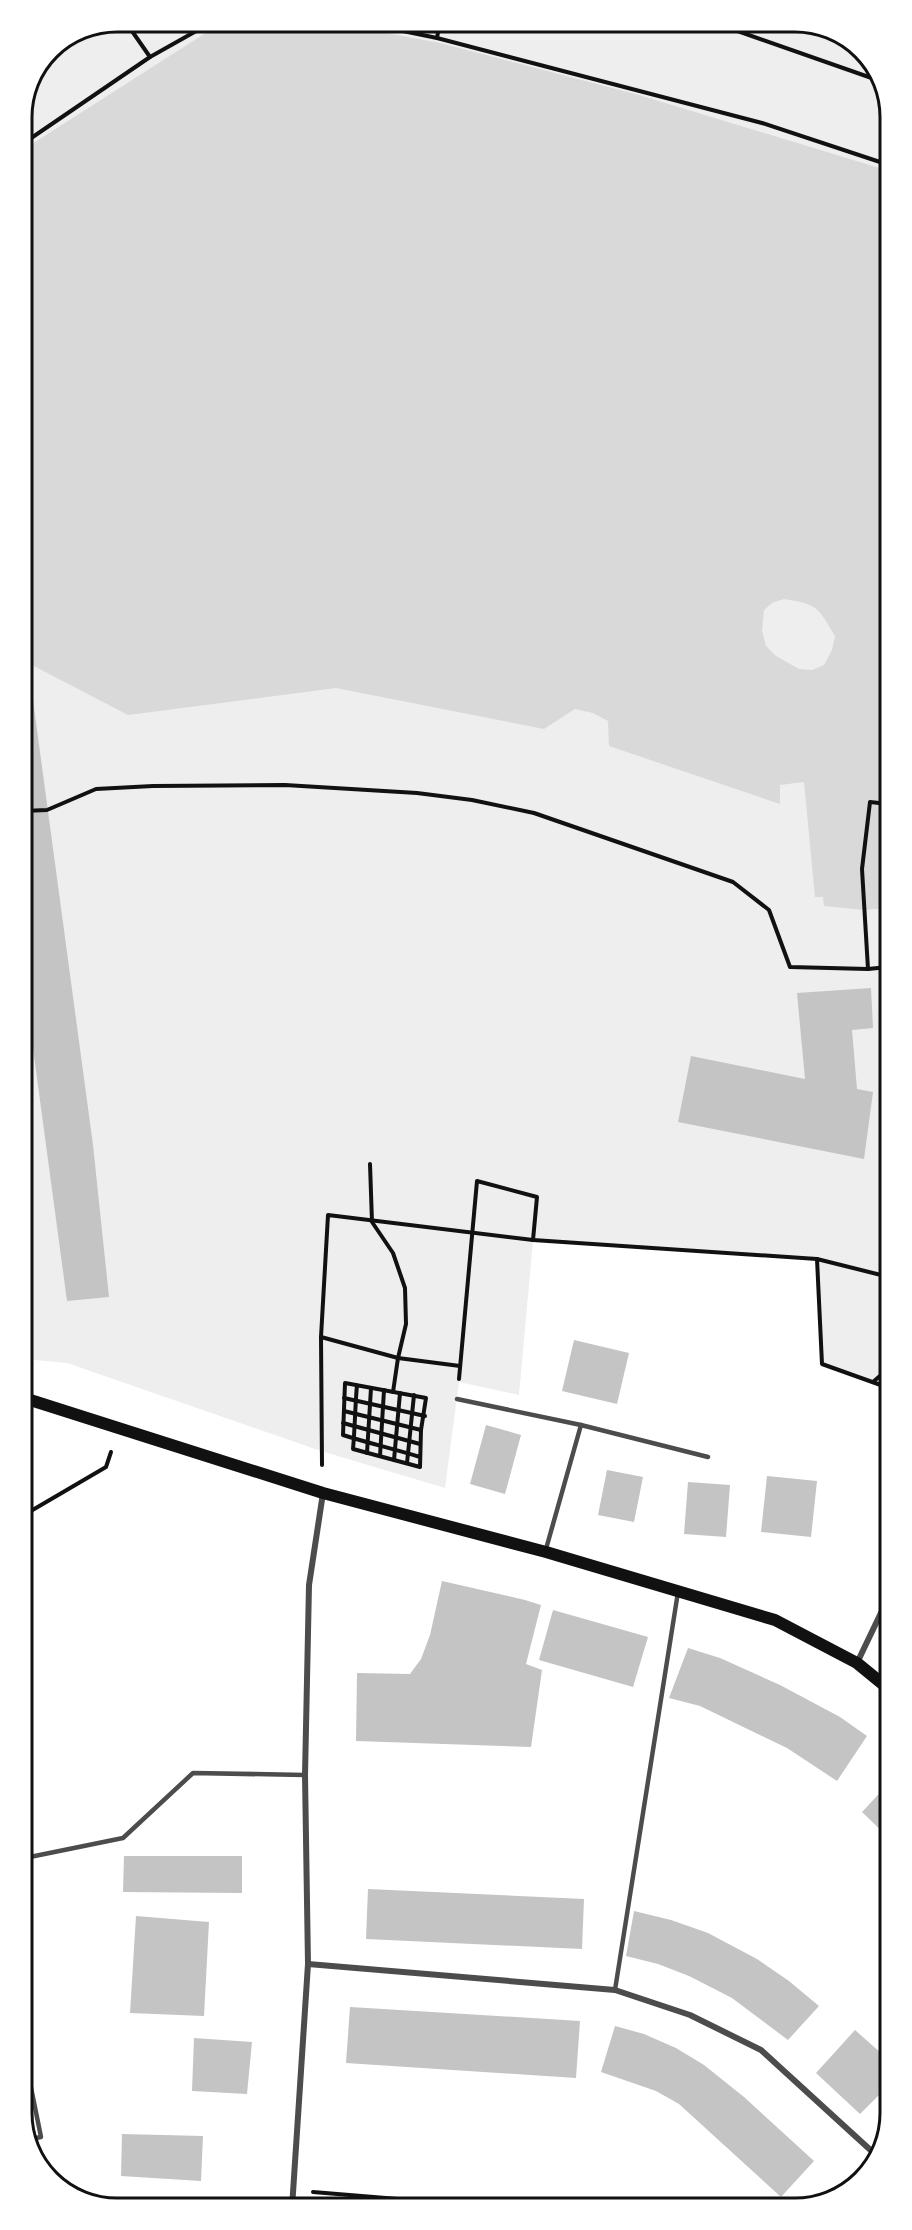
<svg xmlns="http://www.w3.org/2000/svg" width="912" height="2230" font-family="'PT Sans',sans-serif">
<rect width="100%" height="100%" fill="#fff"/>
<path fill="#eee" d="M116 21H784L859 48 886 86 889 1388 822 1364 817 1259 533 1241 519 1395 459 1382 445 1488 321 1451 67 1363 24 1359 21 111 49 49Z"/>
<path fill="#d9d9d9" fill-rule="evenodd" d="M234 21H322L440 43 639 95 886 170 888 908 864 910 824 906 823 897H815L804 782 780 785V804L609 746 608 721 593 713 575 709 544 729 336 688 128 715 28 663 22 632 21 151 215 27ZM784 599C817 604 818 607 835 636L832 650 824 665 812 670 799 669 776 656 766 646 762 631 764 610 772 603Z"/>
<g fill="#c4c4c4">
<path d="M22 639 28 663 93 1145 109 1297 67 1301 23 974Z"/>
<path d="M871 988 873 1028 852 1030 857 1089 873 1092 864 1159 678 1122 691 1056 805 1079 797 993Z"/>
<path d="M574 1340 629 1353 617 1404 562 1391Z"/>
<path d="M486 1425 521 1435 505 1494 470 1484Z"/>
<path d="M607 1470 643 1477 634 1522 598 1515Z"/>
<path d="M767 1476 817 1481 811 1537 761 1532Z"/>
<path d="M688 1482 730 1485 726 1537 684 1534Z"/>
<path d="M442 1581 525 1600 541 1605 526 1664 542 1670 531 1747 356 1741 357 1673 410 1674 421 1659 430 1635Z"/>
<path d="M553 1610 648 1637 633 1687 539 1660Z"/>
<path d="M688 1648 720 1658 780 1685 840 1717 867 1736 837 1781 787 1748 700 1706 669 1698Z"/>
<path d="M890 1782V1839L862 1812Z"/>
<path d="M124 1856H242V1893L123 1892Z"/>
<path d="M368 1889 584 1899 582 1949 366 1939Z"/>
<path d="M634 1911 671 1920 708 1933 757 1959 789 1981 819 2006 788 2040 732 1998 689 1976 658 1964 626 1956Z"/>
<path d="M136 1916 209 1922 204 2016 130 2013Z"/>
<path d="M350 2007 580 2021 576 2078 346 2063Z"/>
<path d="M615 2026 644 2034 676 2048 704 2065 744 2097 814 2161 781 2197 679 2104 656 2091 601 2072Z"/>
<path d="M855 2030 891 2062V2083L860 2114 816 2073Z"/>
<path d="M194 2038 252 2042 247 2094 192 2091Z"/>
<path d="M122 2134 203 2136 201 2181 121 2176Z"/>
</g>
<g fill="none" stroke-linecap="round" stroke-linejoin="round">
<g stroke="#111" stroke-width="4">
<path d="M125 21 150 57"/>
<path d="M354 21 437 38 762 123 886 164"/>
<path d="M709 21 883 82"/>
<path d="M437 38 440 21"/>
<path d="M21 145 150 57 214 21"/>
<path d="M23 811 47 810 96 789 153 786 285 785 417 793 472 800 534 813 733 882 769 910 790 967 868 969 888 967"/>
<path d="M868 969 862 869 870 802 888 804"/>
<path d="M370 1164 372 1222 393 1253 405 1288 406 1324 398 1358 393 1392"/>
<path d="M817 1259 822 1364 889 1388"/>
<path d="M321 1337 398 1358 460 1366"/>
<path d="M459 1379 477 1181 537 1197 533 1240"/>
<path d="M873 1382 889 1368"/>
<path d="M357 1385C355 1406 355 1428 353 1449L420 1467 421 1430 426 1398 345 1383 343 1435C368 1443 394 1449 420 1457"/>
<path d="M344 1398 425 1416"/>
<path d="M344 1411 421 1430"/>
<path d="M343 1423 420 1444"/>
<path d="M367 1453 371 1388"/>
<path d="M380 1456 384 1390"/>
<path d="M394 1460 400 1393"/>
<path d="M407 1463 414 1395"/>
<path d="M322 1465 321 1337 328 1215 533 1240 817 1259 889 1277"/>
<path d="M24 1515 106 1467 111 1452"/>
<path d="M313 2192 483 2206"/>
</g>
<g stroke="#4c4c4c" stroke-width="4.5">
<path d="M457 1399 581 1425 708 1457"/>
<path d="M546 1549 581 1425"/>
<path d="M25 1858 123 1838 193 1773 305 1775"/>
<path d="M615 1990 678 1592"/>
<path d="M26 2063 41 2137 26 2140"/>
</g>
<g stroke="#4c4c4c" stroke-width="6">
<path d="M857 1663 890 1594"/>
<path d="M308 1964 615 1990 690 2015 761 2050 877 2156"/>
<path d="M292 2208 308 1964 305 1775 309 1585 323 1493"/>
</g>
<path stroke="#111" stroke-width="12" d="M24 1398 323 1493 546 1552 775 1620 857 1663 890 1690"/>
</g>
<path d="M0 0H912V2230H0ZM117 32H795A85 85 0 0 1 880 117V2113A85 85 0 0 1 795 2198H117A85 85 0 0 1 32 2113V117A85 85 0 0 1 117 32Z" fill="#fff" fill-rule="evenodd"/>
<path fill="none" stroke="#111" stroke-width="3" d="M117 32H795A85 85 0 0 1 880 117V2113A85 85 0 0 1 795 2198H117A85 85 0 0 1 32 2113V117A85 85 0 0 1 117 32Z"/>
</svg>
